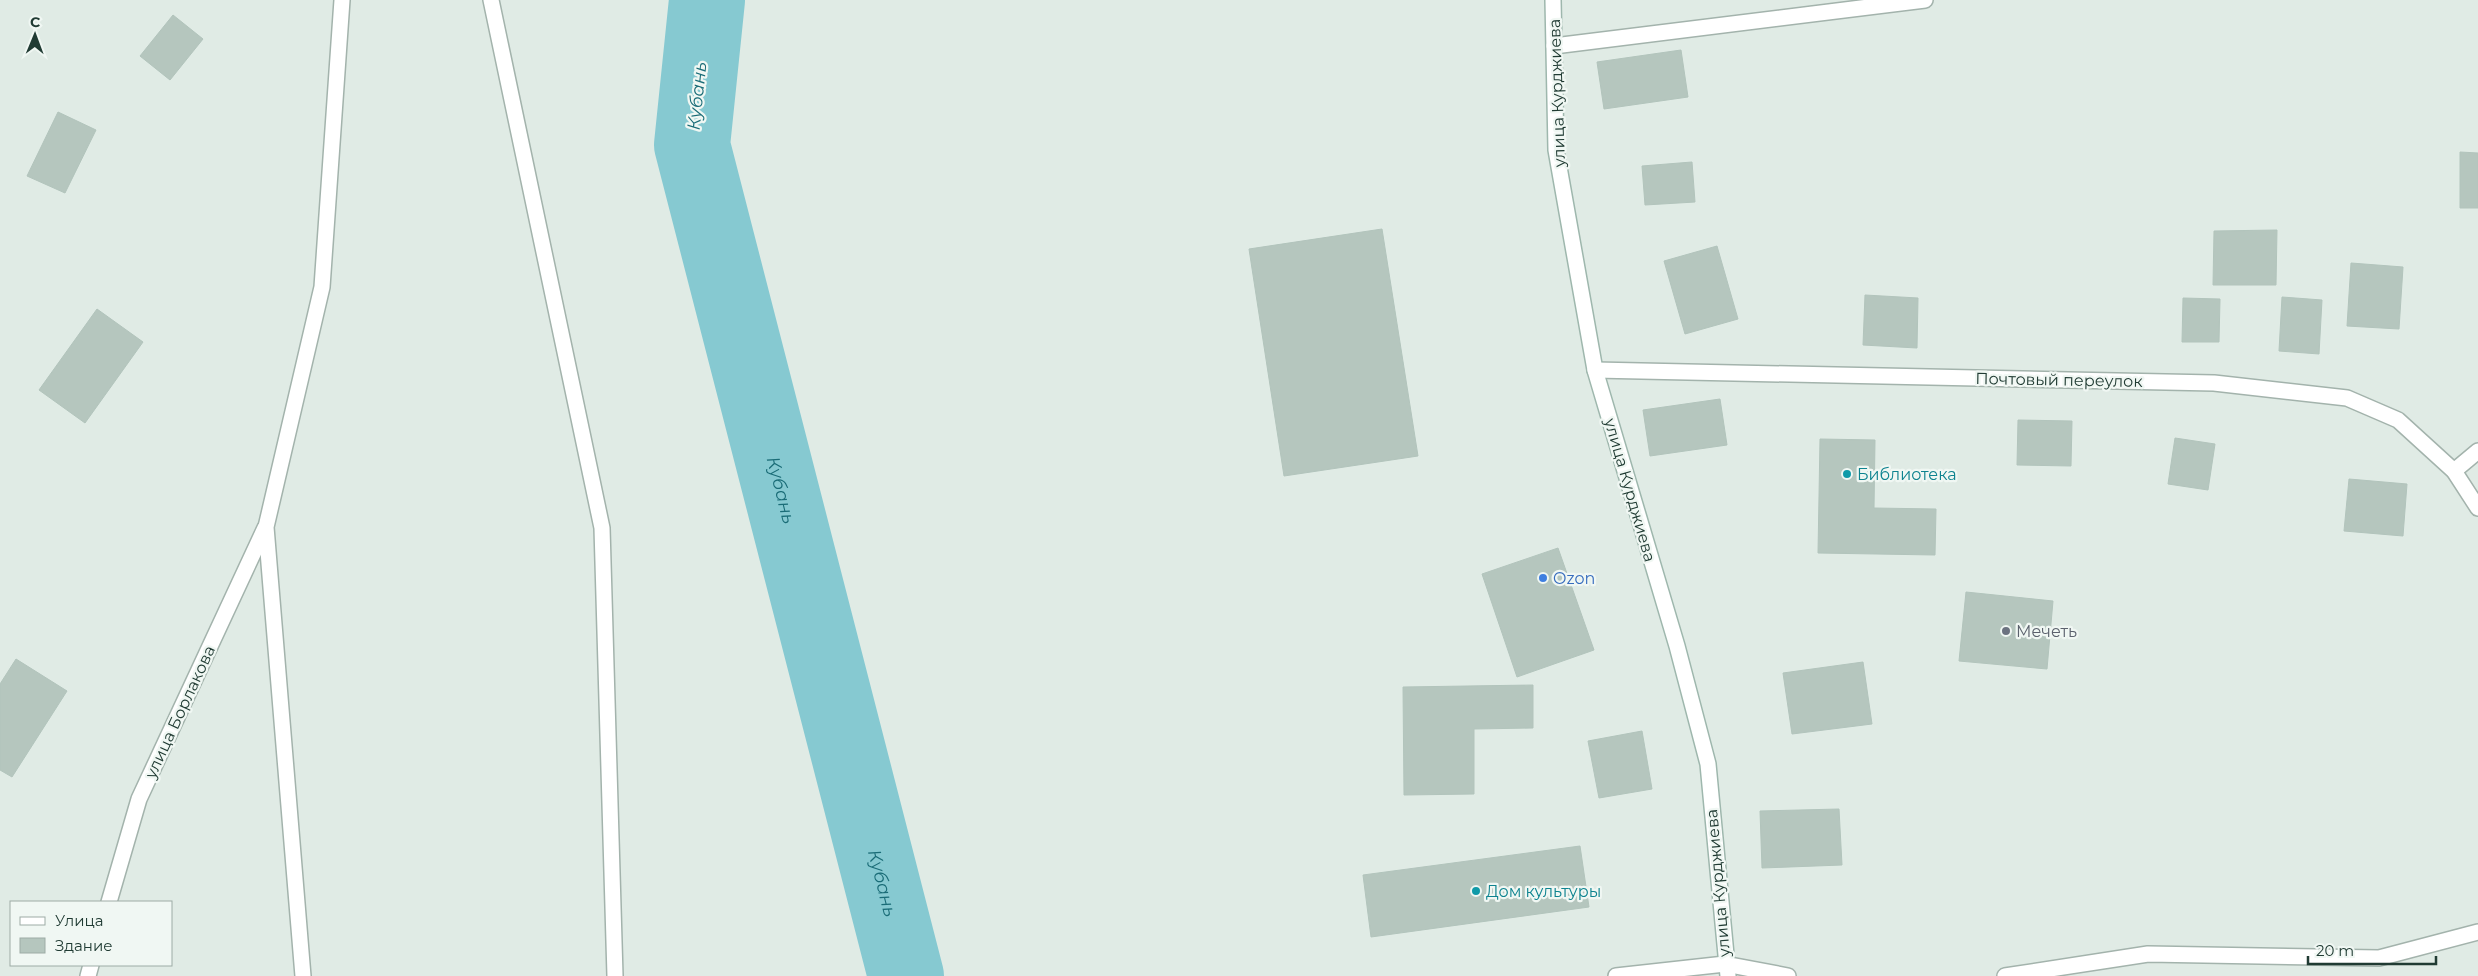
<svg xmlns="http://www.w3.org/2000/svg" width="2478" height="976" font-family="Montserrat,sans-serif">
<rect width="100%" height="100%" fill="#e0ebe5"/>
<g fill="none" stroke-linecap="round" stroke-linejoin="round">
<path stroke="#86c9d1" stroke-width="76" id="s1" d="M707 0 692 145 906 976"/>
</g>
<g fill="#b5c6be" stroke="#b2c4bc">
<path d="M173 15 203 39 170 80 140 56Z"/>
<path d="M1681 50 1688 97 1604 109 1597 62Z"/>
<path d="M58 112 96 130 65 193 27 176Z"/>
<path d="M2460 152 2478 153V208H2460Z"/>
<path d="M1692 162 1695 202 1645 205 1642 166Z"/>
<path d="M1382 229 1418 456 1284 476 1249 249Z"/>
<path d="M2277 230 2276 285H2213L2214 231Z"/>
<path d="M1717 246 1738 319 1685 334 1664 261Z"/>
<path d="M2351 263 2403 267 2399 329 2347 326Z"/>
<path d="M1865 295 1918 298 1917 348 1863 345Z"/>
<path d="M2282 297 2322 300 2319 354 2279 351Z"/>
<path d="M2183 298 2220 299 2219 342H2182Z"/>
<path d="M97 309 143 342 85 423 39 390Z"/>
<path d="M1720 399 1727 445 1650 456 1643 410Z"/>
<path d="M2018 420 2072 421 2071 466 2017 465Z"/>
<path d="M2175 438 2215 444 2208 490 2168 484Z"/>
<path d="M1820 439 1875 440 1874 508 1936 509 1935 555 1818 553Z"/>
<path d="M2349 479 2407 484 2403 536 2344 531Z"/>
<path d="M1558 548 1594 650 1517 677 1482 574Z"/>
<path d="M1966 592 2053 601 2047 669 1959 661Z"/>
<path d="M16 659 67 691 12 777 0 770V684Z"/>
<path d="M1863 662 1872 724 1792 734 1783 673Z"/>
<path d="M1533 685V728L1474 729V794L1404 795 1403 687Z"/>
<path d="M1642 731 1652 789 1599 798 1588 741Z"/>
<path d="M1839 809 1842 865 1762 868 1760 811Z"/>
<path d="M1580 846 1589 907 1371 937 1363 875Z"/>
</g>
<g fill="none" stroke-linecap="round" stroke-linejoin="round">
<g stroke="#a3b3ac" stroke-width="18">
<g id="lane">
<path d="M491 0 602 528 615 976"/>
<path d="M2454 471 2478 451"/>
<path d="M1616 976 1725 964 1788 976"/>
<path d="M2005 976 2148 954 2379 958 2478 932"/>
</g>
</g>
<g stroke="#a3b3ac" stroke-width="18">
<g id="street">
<path d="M1554 46 1925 0"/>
<path d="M1595 370 2214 383 2347 398 2398 420 2454 471 2478 508"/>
<path d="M109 902 139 799 265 528"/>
<path d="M88 976 91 965"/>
<path d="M303 976 266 527 322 287 342 0"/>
</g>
</g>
<g stroke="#9eb7ad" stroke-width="18">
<path id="secondary" d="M1553 0 1556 150 1595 370 1677 646 1708 764 1728 976"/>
</g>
<use href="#lane" stroke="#fff" stroke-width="15"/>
<use href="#street" stroke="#fff" stroke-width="15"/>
<use href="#secondary" stroke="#fff" stroke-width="15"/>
</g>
<g fill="#0f9aa8" stroke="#f0f7f3" stroke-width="2">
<circle cx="1847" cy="474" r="5"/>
<circle cx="1476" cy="891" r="5"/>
</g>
<circle fill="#3f7fe0" stroke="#f0f7f3" stroke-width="2" cx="1543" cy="578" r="5"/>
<circle fill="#6b7280" stroke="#f0f7f3" stroke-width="2" cx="2006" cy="631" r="5"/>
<g text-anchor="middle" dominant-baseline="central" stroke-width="4.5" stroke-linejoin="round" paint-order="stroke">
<g font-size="16" fill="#203b33" stroke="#f0f7f3">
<text transform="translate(1557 93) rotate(-92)">улица Курджиева</text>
<text transform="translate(2059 380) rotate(1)">Почтовый переулок</text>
<text transform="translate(1630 490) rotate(74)">улица Курджиева</text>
<text transform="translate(180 712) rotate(-65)">улица Борлакова</text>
<text transform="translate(1718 883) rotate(-95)">улица Курджиева</text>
</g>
<g font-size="16" fill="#0d838f" stroke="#f0f7f3" text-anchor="start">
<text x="1857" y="474">Библиотека</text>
<text x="1486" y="891">Дом культуры</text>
</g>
<g font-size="16" fill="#366cbe" stroke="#f0f7f3" text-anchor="start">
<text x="1553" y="578">Ozon</text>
</g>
<g font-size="16" fill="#5b616d" stroke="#f0f7f3" text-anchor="start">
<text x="2016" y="631">Мечеть</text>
</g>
<g font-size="18" font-style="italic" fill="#1a6c77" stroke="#f0f7f3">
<text transform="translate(697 96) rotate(-84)">Кубань</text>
<text stroke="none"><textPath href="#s1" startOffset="502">Кубань</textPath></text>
<text stroke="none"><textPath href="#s1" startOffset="908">Кубань</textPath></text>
</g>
</g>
<rect x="10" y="901" width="162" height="65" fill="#f0f7f3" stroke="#9daca6"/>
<rect x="20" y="917" width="25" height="8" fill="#ffffff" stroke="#9daca6"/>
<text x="55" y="926" font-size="15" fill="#203b33">Улица</text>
<rect x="20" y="938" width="25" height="15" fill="#b5c6be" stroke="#9daca6"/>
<text x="55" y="951" font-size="15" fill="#203b33">Здание</text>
<g transform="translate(35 35) rotate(1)" stroke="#f0f7f3" stroke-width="4" paint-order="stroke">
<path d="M0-4L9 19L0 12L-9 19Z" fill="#203b33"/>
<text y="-8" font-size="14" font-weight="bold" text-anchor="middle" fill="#203b33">С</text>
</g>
<path d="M2308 956v8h128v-8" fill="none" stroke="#203b33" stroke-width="2.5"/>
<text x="2316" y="956" font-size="15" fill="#203b33" stroke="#f0f7f3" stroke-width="4" paint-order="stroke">20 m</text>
</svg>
